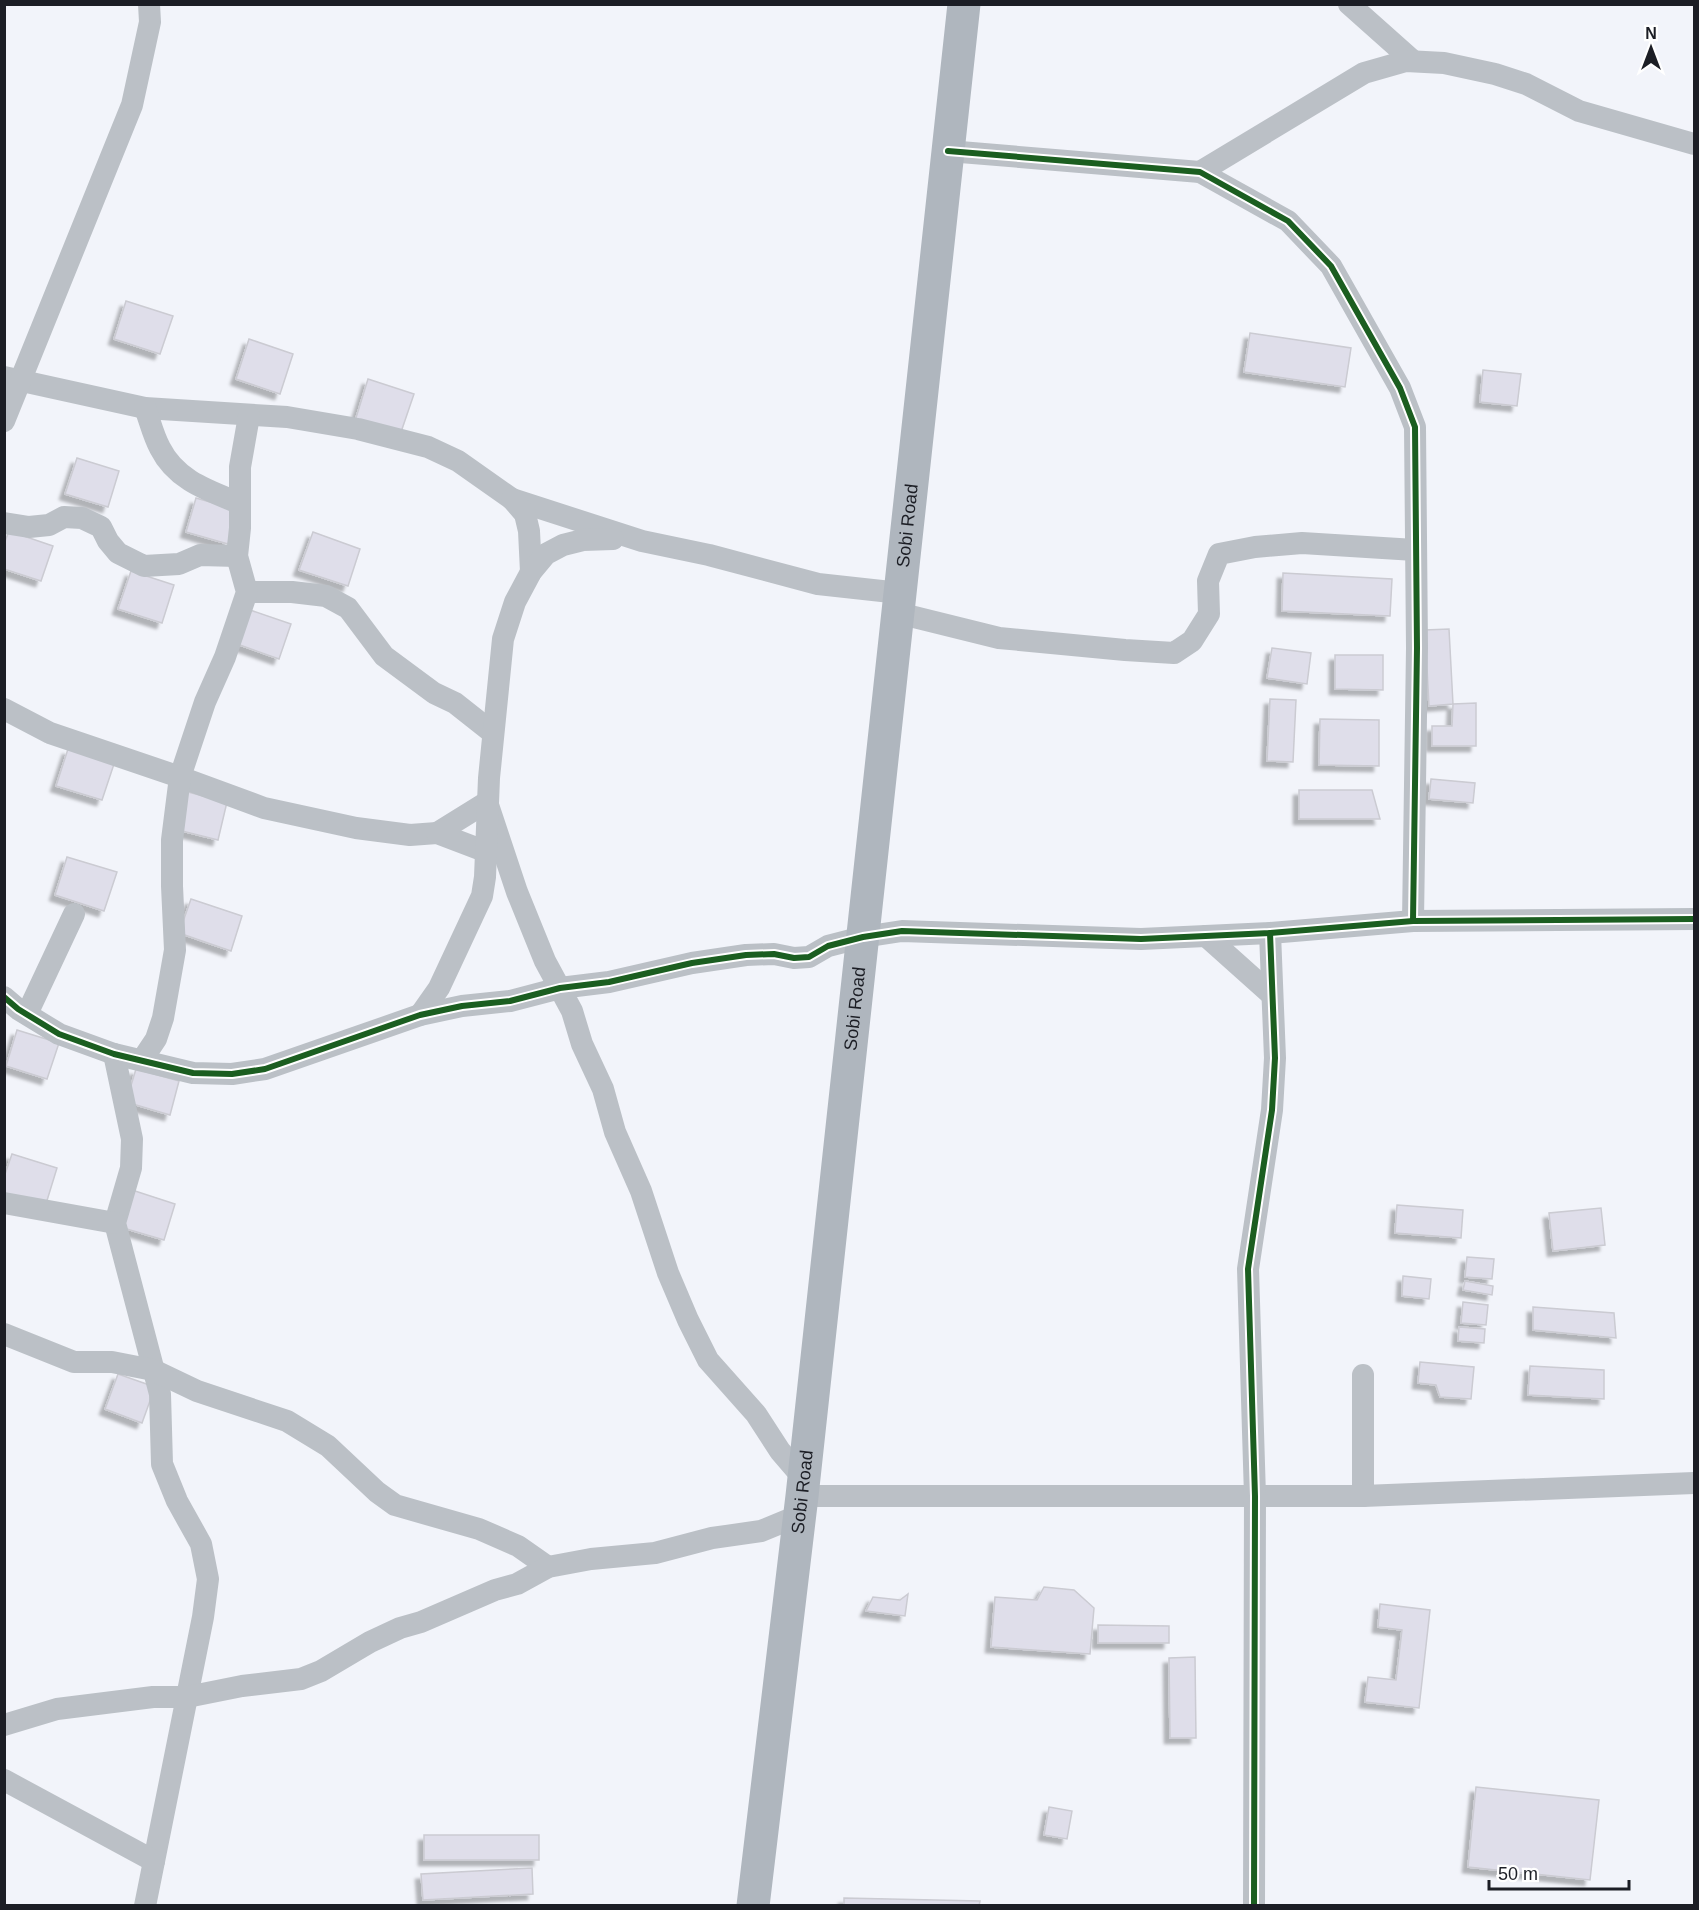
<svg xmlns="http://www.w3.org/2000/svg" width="1699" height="1910" font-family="Helvetica,sans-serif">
<defs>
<filter id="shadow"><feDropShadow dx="-5.5" dy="5.5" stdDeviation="1.5" flood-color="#0004"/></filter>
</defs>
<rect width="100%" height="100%" fill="#f2f4fa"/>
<g fill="#dfdeea" stroke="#cbcbd2" stroke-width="1.5" filter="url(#shadow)">
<path d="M126 301 173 316 160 354 114 339Z"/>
<path d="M1250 333 1351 348 1345 387 1244 372Z"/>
<path d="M249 339 293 354 280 394 236 379Z"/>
<path d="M1483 370 1521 374 1517 406 1480 402Z"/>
<path d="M368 379 414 394 400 435 355 421Z"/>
<path d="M77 458 119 471 108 507 65 494Z"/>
<path d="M196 498 238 510 228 544 186 532Z"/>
<path d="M9 531 53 546 41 581 4 569V544Z"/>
<path d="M313 532 360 549 348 586 299 570Z"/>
<path d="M131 571 174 585 162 623 118 609Z"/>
<path d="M1283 573 1392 579 1390 616 1282 611Z"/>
<path d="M250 610 291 624 279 659 237 644Z"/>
<path d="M1449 629 1453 704 1429 706 1425 630Z"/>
<path d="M1272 648 1311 653 1307 684 1267 678Z"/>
<path d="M1335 655H1383V690L1335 689Z"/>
<path d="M1270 699 1296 700 1293 762 1267 761Z"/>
<path d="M1476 703V746H1432V726H1452L1453 704Z"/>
<path d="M1320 719 1379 720V766L1319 765Z"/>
<path d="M68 749 114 764 102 800 56 786Z"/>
<path d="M1431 779 1475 783 1473 803 1429 799Z"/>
<path d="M1299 790H1372L1380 819H1299Z"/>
<path d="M188 792 227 802 218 840 178 830Z"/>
<path d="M67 857 117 872 104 911 55 895Z"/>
<path d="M191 899 242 916 231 951 179 933Z"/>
<path d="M17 1030 59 1043 47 1079 6 1066Z"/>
<path d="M136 1069 179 1081 170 1115 126 1102Z"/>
<path d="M12 1154 57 1168 45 1207 4 1195V1177Z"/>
<path d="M132 1190 175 1204 164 1240 120 1227Z"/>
<path d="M1397 1205 1463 1210 1461 1238 1395 1233Z"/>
<path d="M1601 1208 1605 1245 1553 1251 1549 1213Z"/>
<path d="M1467 1257 1494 1259 1492 1279 1465 1277Z"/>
<path d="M1403 1276 1431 1279 1429 1299 1402 1296Z"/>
<path d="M1465 1281 1493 1286 1492 1295 1463 1290Z"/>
<path d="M1463 1302 1488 1305 1486 1325 1461 1323Z"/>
<path d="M1533 1307 1614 1313 1616 1338 1533 1330Z"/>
<path d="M1459 1327 1485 1329 1484 1343 1458 1341Z"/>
<path d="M1420 1362 1474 1367 1471 1399 1440 1397 1436 1385 1418 1383Z"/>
<path d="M1530 1366 1604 1370V1399L1528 1395Z"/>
<path d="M118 1374 155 1387 142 1423 105 1409Z"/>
<path d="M1044 1587 1074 1590 1094 1608 1090 1654 991 1647 995 1597 1037 1600Z"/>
<path d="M908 1594 905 1616 866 1611 873 1597 900 1600Z"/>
<path d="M1380 1604 1430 1610 1419 1708 1365 1702 1368 1677 1396 1680 1402 1630 1378 1627Z"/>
<path d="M1098 1625 1169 1626V1643H1098Z"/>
<path d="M1195 1657 1196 1738H1170L1169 1658Z"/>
<path d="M1476 1787 1599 1800 1590 1880 1468 1867Z"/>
<path d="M1049 1807 1072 1811 1067 1839 1044 1835Z"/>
<rect x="424" y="1835" width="115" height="25"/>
<path d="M532 1868 533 1894 423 1900 421 1874Z"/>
<path d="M844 1898 980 1901 979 1906H844Z"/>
</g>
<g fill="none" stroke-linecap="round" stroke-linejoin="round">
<g stroke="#bbc0c6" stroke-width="22">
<path d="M1349 4 1413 61"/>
<path d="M948 151 1200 172 1288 221 1331 266 1400 388 1415 427 1417 648 1413 921"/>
<path d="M1200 172 1364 73 1406 61 1444 63 1495 74 1526 84 1579 111 1694 144"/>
<path d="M4 377 145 408 287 417 358 429 428 447 458 461 512 499 642 541 709 555 818 584 900 593"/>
<path d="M145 408C150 421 153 435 160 448 176 480 207 490 239 503"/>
<path d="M4 421 132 105 150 22 149 4"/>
<path d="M512 499 525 514 529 531 531 572"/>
<path d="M4 523 29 527 49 525 64 517 82 518 101 527 108 541 118 553 144 566 179 564 200 555 237 556"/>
<path d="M247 592H292L326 596 348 608 384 656 434 693 455 703 493 733"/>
<path d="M898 613 999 638 1125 650 1174 653 1192 641 1209 614 1208 581 1219 554 1255 547 1302 543 1415 550"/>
<path d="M4 709 50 733 180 777 264 808 356 828 410 835 437 833 487 852"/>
<path d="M437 833 487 802 517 892 545 961 572 1011 582 1044 603 1089 615 1132 641 1191 668 1273 688 1320 708 1360 756 1414 780 1451 804 1479"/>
<path d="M1206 936 1272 995"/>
<path d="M4 997 18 1009 59 1034 114 1054 193 1073 232 1074 265 1069 420 1015 462 1006 510 1001 560 988 609 982 692 963 746 955 774 954 794 958 809 957 828 946 863 937 902 931 1141 939 1270 933 1413 921 1694 919"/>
<path d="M27 1014 74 914"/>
<path d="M420 1015 439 988 482 896 485 877 489 778 503 639 515 602 531 572 546 554 563 545 583 540 613 539"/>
<path d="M114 1054 132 1139 131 1168 115 1223 160 1394 162 1464 177 1501 201 1544 208 1579 203 1617 145 1906"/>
<path d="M142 1060 156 1039 163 1018 175 950 172 886V840L180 777 205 702 225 657 247 592 237 556 240 528V467L249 416"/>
<path d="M4 1203 115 1223"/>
<path d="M4 1334 74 1362H112L153 1370 197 1391 287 1421 328 1446 377 1492 395 1505 479 1529 518 1546 548 1567"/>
<path d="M1363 1375V1496"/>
<path d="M802 1496H1363L1694 1483"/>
<path d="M4 1725 57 1709 153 1697H187L242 1686 301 1679 321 1671 370 1642 400 1628 421 1622 495 1590 517 1584 548 1567 591 1559 655 1553 712 1538 761 1531 800 1515"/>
<path d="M4 1780 154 1861"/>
<path d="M1254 1906 1255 1496 1248 1269 1272 1110 1275 1058 1270 933"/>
</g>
<path stroke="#afb6be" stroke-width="33" id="s1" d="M753 1906 802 1496 964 4"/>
<g stroke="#fff" stroke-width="10">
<g id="cycleway">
<path d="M948 151 1200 172 1288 221 1331 266 1400 388 1415 427 1417 648 1413 921"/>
<path d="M4 997 18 1009 59 1034 114 1054 193 1073 232 1074 265 1069 420 1015 462 1006 510 1001 560 988 609 982 692 963 746 955 774 954 794 958 809 957 828 946 863 937 902 931 1141 939 1270 933 1413 921 1694 919"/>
<path d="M1254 1906 1255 1496 1248 1269 1272 1110 1275 1058 1270 933"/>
</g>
</g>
<use href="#cycleway" stroke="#1b5e20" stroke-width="6"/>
</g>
<g text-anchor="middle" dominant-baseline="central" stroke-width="6" stroke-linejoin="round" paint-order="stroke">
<g font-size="18" fill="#1c1e25" stroke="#fff">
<text stroke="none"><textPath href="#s1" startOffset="1389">Sobi Road</textPath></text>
<text stroke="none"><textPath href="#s1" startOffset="903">Sobi Road</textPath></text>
<text stroke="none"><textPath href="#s1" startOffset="417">Sobi Road</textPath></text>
</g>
</g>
<rect width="1699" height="1910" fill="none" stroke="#1c1e25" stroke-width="12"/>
<g transform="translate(1651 48)" stroke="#ffffff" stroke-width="4.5" paint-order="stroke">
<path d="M0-4.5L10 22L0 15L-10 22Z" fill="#1c1e25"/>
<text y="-9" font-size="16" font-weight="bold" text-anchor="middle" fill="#1c1e25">N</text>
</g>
<path d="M1489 1880v9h140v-9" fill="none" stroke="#1c1e25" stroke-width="3"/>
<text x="1498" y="1880" font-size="18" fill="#1c1e25" stroke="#ffffff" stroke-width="4.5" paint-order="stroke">50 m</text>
</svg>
